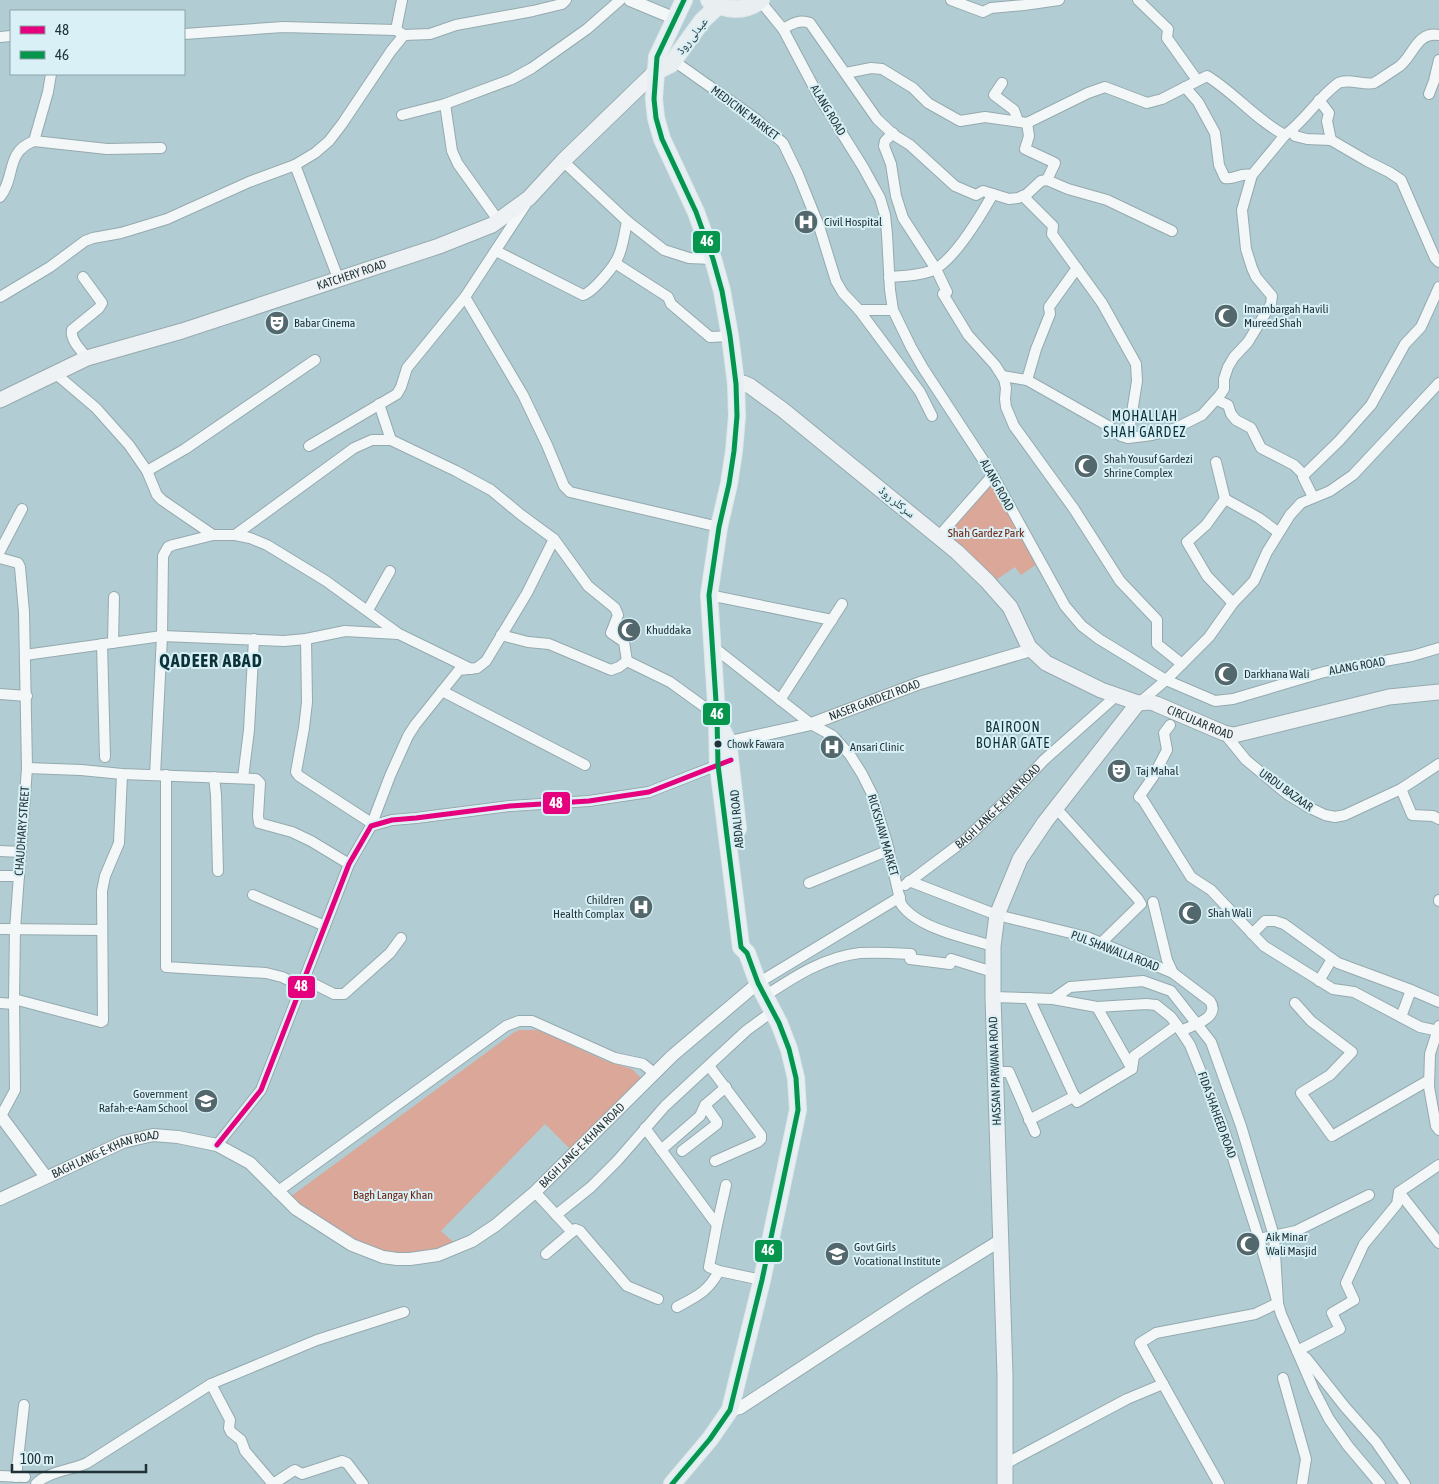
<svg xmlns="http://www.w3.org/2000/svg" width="1439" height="1484" font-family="'Asap Condensed','Noto Naskh Arabic',sans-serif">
<rect width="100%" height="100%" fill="#b1ccd2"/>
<g fill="#dba799">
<path d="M992 476 1040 562 1021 575 1015 567 990 584 939 536Z"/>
<path d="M519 1030H538L606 1061 632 1069 645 1082 574 1153 545 1124 441 1231 459 1247 383 1257 286 1200 513 1033Z"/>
</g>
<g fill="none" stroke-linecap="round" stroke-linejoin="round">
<g stroke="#95aaaf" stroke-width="12">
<g id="minor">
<path d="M951 0 983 12 991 8 1024 5 1059 0"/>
<path d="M1138 0 1168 29 1167 38 1197 80"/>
<path d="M760 1 783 29 818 95 863 167 880 198 885 215 887 234 890 290 893 310 911 347 923 368 991 472 1065 606 1082 626 1099 639 1166 680 1215 701 1233 699 1324 672 1412 656 1439 648"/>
<path d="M783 29C792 24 799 19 810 23L877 119 894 135 910 145 955 186 976 195 983 191 1009 199 1018 198 1027 194 1041 181 1047 180 1068 189 1107 200 1172 231"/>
<path d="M396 30 402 0"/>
<path d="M184 34 283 27 396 30 404 35 430 34 456 25 533 11 562 4 566 0"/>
<path d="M0 37 11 36"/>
<path d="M674 61 756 119 783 143 798 174 819 226 836 281 843 293 859 310H893"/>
<path d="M846 73 871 68 882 69 913 88 928 103 960 121 985 117 1027 123 1088 93 1105 87 1147 103 1162 99 1207 76C1235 93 1256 120 1285 135 1305 121 1317 99 1337 84 1346 77 1365 86 1374 83 1378 81 1392 71 1397 68 1413 59 1415 31 1439 35"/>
<path d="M1002 83 994 95 1014 110 1018 121"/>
<path d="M1185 87 1198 102 1215 133 1219 165 1225 178C1235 180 1240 172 1252 175"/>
<path d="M1429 94 1434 81 1439 60"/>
<path d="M1319 100 1329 113 1327 121 1331 140"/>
<path d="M445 104 452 151 458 164 498 220"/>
<path d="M402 115 445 104 512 79 532 68 587 29 620 0"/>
<path d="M1027 123 1029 136 1025 149 1055 163 1047 180"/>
<path d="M1292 130 1295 136 1307 139 1331 140 1367 161 1389 172 1401 180 1435 258 1439 262"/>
<path d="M893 133 885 141 884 146 891 164 896 196 903 218 936 269 947 292 943 294 968 335 995 365 1004 379 1006 388 1005 399 1006 407 1014 426 1074 509 1120 581 1157 620V644L1182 664"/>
<path d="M34 141 107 149 161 148"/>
<path d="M563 161 627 221 664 250 689 258 713 259"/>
<path d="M295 165 338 278"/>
<path d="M1023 196 1053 226 1052 234 1102 303 1136 364 1137 381 1128 438"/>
<path d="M0 197C16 177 5 152 34 141L48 92 51 74"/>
<path d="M496 251 583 295C593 292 615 266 619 255 623 245 625 232 627 221"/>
<path d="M615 263 668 297 671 304 710 337 730 336"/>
<path d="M83 277 102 303 99 308 72 330C70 340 81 350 87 358"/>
<path d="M889 277C903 276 917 276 931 271 953 263 981 215 993 194"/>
<path d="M0 297 50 267 85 241 93 238 121 233 167 219 249 182 295 165 315 153 329 141 342 124 391 51 404 35"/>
<path d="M465 297 523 395 547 445 564 486 570 492 719 527"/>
<path d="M859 310 920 392 932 416"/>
<path d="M56 374 96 408 129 445 147 471 157 495 162 500 213 535H235L250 538 267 545 326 581 399 634 471 669"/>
<path d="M1002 376 1027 380 1110 427 1121 436 1128 438 1152 435 1176 428 1202 415 1220 395 1224 389V379L1228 367 1234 357 1248 342 1271 304 1272 296 1256 277 1252 268 1246 249 1242 210 1252 175 1285 135"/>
<path d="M1027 380 1036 349 1050 314 1049 307 1077 268"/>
<path d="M1217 400 1228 405 1231 414 1236 420 1251 428 1261 448 1294 465 1304 475 1303 477 1313 497"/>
<path d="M379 404 391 440"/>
<path d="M309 446 397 394 401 387 407 368 465 297 526 204"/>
<path d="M1216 462 1225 499 1206 525 1187 542 1207 576 1233 603"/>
<path d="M147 471 185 449 315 360"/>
<path d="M1304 475 1339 441 1371 405 1405 344 1421 327 1439 287"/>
<path d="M1225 499 1259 518 1278 532"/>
<path d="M235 535 354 448 372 440H391L456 471 491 490 520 514 554 539 588 586 615 608 618 615 611 633 624 642 627 661"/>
<path d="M939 536 992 476"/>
<path d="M0 551 22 509"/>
<path d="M0 558 18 563 20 567 24 612 27 768 15 929 14 999 15 1090 1 1116"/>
<path d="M709 595 832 620"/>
<path d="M368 610 390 571"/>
<path d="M501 635 528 642 549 644 611 670 619 667 627 661"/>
<path d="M306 639 307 702 304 728 296 772 299 776 373 824"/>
<path d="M113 643 114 597"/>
<path d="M102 644 105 757"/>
<path d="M712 646 811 724 833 736 850 755 862 774 872 794 887 843 901 904C917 928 966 938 993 946"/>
<path d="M25 655 162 636 284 641 306 639 345 631 398 634"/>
<path d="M627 661 670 682 717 716"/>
<path d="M442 691 585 765"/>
<path d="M0 694 27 696"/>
<path d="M780 700 842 604"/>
<path d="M1139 703 1166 680 1209 637 1233 603 1254 581 1267 552 1290 515 1301 503 1330 491 1353 475 1439 383"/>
<path d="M1170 725 1164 733 1167 750 1153 777 1139 797 1143 800 1191 877 1211 890 1264 946 1333 989 1354 992 1420 1027 1439 1031"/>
<path d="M1224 733 1246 760 1287 794 1308 807 1325 815 1335 817 1345 815 1401 789 1439 764"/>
<path d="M27 768 81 770 122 774 256 779 260 783 258 816 259 823 292 832 311 841 349 864"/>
<path d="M155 775 162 636 163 556 168 547 173 545 213 535"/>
<path d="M166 775V967L266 973 282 977 301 986"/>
<path d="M214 777 216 795 218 871"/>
<path d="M243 778 249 730 254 639"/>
<path d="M1401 789 1412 815 1433 816 1439 819"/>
<path d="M1056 808 1138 899 1141 904 1101 943"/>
<path d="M371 826 390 776 408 736 415 725 459 670 477 668 486 661 527 593 554 539"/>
<path d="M0 851 21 852"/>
<path d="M0 876H19"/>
<path d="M909 881 997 915 1087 937 1173 973 1210 1001C1221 1018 1193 1025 1181 1031"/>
<path d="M809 883 889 850"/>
<path id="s1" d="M905 885 965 840 1006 800 1044 760 1116 696"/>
<path d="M253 895 325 926"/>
<path d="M1439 901V900"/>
<path d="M1153 902 1167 960 1173 973"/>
<path d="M0 929 102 930"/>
<path d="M1252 934 1265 921H1275L1284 924 1338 963 1411 990 1439 1002"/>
<path d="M304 979 334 994H344L390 953 401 938"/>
<path d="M1319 981 1332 959"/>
<path d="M758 983 900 897"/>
<path d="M765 996C794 977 824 957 860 953 876 952 894 953 911 954L910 959 950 964 951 959 993 972"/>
<path d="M993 997 1053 999 1097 1007 1146 1004 1156 1005 1171 1017 1177 1025 1190 1045 1222 1124 1259 1239 1281 1314 1314 1390 1329 1419 1348 1446 1380 1484"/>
<path d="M1029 998 1077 1102 1132 1069 1134 1056 1177 1025"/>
<path d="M14 999 101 1022 103 1021 102 891 105 876 119 843 122 774"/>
<path d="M1053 999 1070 987 1143 981 1171 991 1211 1042 1241 1126 1274 1236 1278 1303 1255 1314 1156 1333 1140 1343 1219 1484"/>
<path d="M0 1003 14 1004"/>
<path d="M1295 1003 1311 1021 1352 1052 1330 1075 1301 1093 1332 1136 1429 1080"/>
<path d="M1097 1007 1132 1069"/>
<path d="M1401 1017 1411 990"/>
<path d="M1439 1026 1430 1054 1429 1087 1436 1126 1439 1130"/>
<path d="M709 1066 761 1135V1139L758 1142 715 1161"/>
<path d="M994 1072H1009L1035 1132"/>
<path d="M1029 1120 1075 1096"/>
<path d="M645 1128 717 1225"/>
<path d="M217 1145 261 1090 349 864 371 826 392 820 416 818 510 806 589 801 649 792 723 763"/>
<path d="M661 1150 700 1116 705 1105 726 1087"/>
<path d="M682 1151 717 1124V1122L705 1105"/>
<path d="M726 1185 717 1225 709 1267 719 1271 762 1280"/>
<path d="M277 1192 506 1026 519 1021H532L615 1058 643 1064 654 1073"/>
<path d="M535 1192 572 1232"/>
<path d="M1399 1192 1439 1243"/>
<path d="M556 1215 591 1187 617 1161 665 1106 747 1030 772 1012"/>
<path d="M1259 1239 1296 1231 1369 1195"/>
<path d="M546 1254 572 1232 575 1229 580 1231 627 1286 658 1299"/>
<path d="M677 1307C697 1296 708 1292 719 1271"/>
<path d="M1283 1378 1306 1459 1302 1484"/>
<path d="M211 1384 230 1420 229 1428 231 1432 241 1440 245 1451 273 1484"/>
<path d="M1005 1464 1127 1399 1163 1384"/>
<path d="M0 1476 25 1477"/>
<path d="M16 1477 24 1405"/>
<path d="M36 1484C46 1472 72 1470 87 1463L211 1384 317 1340 404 1312"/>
<path d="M273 1484 293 1471 295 1470 302 1474 342 1461 347 1463 363 1484"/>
<path d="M1405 1484 1376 1442 1345 1407 1307 1359 1297 1351 1340 1329 1332 1313 1354 1300 1346 1283 1364 1244 1397 1204 1399 1192 1439 1165"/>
</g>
</g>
<g stroke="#95aaaf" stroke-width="14">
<g id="tertiary">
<path d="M630 0 676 19"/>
<path id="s2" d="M721 744 811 724 920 683 1031 650"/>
<path d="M0 1115 46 1177"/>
<path id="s3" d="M0 1199 123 1142 153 1135 178 1137 217 1145 250 1163 296 1209 352 1245 383 1257 397 1259H410L438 1255 472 1241 496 1225 535 1192 672 1056 758 983"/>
<path d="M730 1410 740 1408 920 1290 1001 1240"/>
</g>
</g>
<g stroke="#95aaaf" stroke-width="17">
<g id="secondary">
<path id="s4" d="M736 384 743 383 750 386 783 410 957 552 987 581 1010 607 1029 647 1046 663 1101 690 1138 703 1150 702 1156 704 1224 733 1234 735 1389 697 1439 692"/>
<path id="s5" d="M0 400 87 358 182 331 439 246 492 225 529 198 563 161 655 72"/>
<path d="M1005 1484V1375L993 997V946L997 915 1020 859 1045 822 1138 703"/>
</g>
</g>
<g stroke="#dce8eb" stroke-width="18">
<g id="primary">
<path d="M709 0C726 12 745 12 761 0"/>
<path d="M655 72 671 64 702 21 718 6"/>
<path d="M719 723 728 742 738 829"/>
<path d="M672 1484 710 1439 730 1410 762 1280 798 1110 796 1078 789 1049 779 1023 758 983 747 953 741 947 718 765 717 717 709 595 719 527 729 484 734 451 737 416 736 384 730 336 722 291 713 259 696 212 662 139 656 118 654 99 657 57 684 0"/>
</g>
</g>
<use href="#minor" stroke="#f3f7f8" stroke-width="10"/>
<use href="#tertiary" stroke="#f3f7f8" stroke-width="12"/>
<use href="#secondary" stroke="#eef2f5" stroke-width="15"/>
<use href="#primary" stroke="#e9eef1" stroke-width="16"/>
<g stroke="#d8f0f6" stroke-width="9">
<path id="bus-1" d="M217 1145 261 1090 349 864 371 826 392 820 416 818 510 806 589 801 649 792 731 760"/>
</g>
<g stroke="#d8f0f6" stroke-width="9">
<path id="bus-2" d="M672 1484 710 1439 730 1410 762 1280 798 1110 796 1078 789 1049 779 1023 758 983 747 953 741 947 718 765 717 717 709 595 719 527 729 484 734 451 737 416 736 384 730 336 722 291 713 259 696 212 662 139 656 118 654 99 657 57 684 0"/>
</g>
<use href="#bus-1" stroke="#e5007d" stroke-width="5"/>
<use href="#bus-2" stroke="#05954d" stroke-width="5"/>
</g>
<defs>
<g id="hospital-disc" transform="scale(1.25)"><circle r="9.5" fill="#52686d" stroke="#d8f0f6"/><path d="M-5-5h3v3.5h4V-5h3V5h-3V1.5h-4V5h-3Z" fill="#fff"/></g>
<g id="mosque-disc" transform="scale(1.25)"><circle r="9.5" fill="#52686d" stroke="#d8f0f6"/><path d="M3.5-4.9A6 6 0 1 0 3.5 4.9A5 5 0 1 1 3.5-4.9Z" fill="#fff"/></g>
<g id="theatre-disc" transform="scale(1.25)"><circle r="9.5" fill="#52686d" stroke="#d8f0f6"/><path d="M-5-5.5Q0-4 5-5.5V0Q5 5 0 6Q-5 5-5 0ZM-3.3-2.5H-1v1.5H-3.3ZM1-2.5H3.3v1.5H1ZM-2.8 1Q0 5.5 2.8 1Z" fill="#fff"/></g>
<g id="university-disc" transform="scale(1.25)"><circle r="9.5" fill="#52686d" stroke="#d8f0f6"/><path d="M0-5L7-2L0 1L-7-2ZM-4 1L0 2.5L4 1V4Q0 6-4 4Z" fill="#fff"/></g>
</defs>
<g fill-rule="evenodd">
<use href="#hospital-disc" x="806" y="222"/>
<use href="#mosque-disc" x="1226" y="316"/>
<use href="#theatre-disc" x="277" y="323"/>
<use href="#mosque-disc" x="1086" y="466"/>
<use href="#mosque-disc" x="629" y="630"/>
<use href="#mosque-disc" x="1226" y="674"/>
<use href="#hospital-disc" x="832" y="747"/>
<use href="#theatre-disc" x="1119" y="771"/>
<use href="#hospital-disc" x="641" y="907"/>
<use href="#mosque-disc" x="1190" y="913"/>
<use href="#university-disc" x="206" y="1101"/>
<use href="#mosque-disc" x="1248" y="1244"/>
<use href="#university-disc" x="837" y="1254"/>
</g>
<circle fill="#1f3237" stroke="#d8f0f6" stroke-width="2" cx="718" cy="744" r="4.5"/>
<g text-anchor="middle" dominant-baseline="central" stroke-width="4" stroke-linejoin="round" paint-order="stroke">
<g font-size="11" fill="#1f3237" stroke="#d8f0f6" text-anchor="start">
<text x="727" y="744">Chowk Fawara</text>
</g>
<g font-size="12" fill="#1f3237" stroke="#d8f0f6">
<text transform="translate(692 36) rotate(-52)">عبدلی روڈ</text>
<text transform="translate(828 110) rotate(59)">ALANG ROAD</text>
<text transform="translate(745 113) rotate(37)">MEDICINE MARKET</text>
<text stroke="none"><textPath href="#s5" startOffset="374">KATCHERY ROAD</textPath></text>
<text transform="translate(997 485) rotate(61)">ALANG ROAD</text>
<text transform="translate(897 502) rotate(39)">سرکلر روڈ</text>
<text transform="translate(1357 666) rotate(-10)">ALANG ROAD</text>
<text stroke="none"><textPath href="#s2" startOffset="160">NASER GARDEZI ROAD</textPath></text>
<text stroke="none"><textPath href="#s4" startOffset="591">CIRCULAR ROAD</textPath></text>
<text transform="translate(1286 790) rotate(36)">URDU BAZAAR</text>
<text stroke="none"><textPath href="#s1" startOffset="122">BAGH LANG-E-KHAN ROAD</textPath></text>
<text transform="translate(737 819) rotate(-95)">ABDALI ROAD</text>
<text transform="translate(22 831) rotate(-86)">CHAUDHARY STREET</text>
<text transform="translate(883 835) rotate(74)">RICKSHAW MARKET</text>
<text transform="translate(1115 951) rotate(21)">PUL SHAWALLA ROAD</text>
<text transform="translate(995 1071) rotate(-92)">HASSAN PARWANA ROAD</text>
<text transform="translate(1217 1115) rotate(70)">FIDA SHAHEED ROAD</text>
<text stroke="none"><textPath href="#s3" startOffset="672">BAGH LANG-E-KHAN ROAD</textPath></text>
<text stroke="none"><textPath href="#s3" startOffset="115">BAGH LANG-E-KHAN ROAD</textPath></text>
</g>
<g font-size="12" fill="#1f3237" stroke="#d8f0f6" text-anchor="start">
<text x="824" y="222">Civil Hospital</text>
<text x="1244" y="309">Imambargah Havili<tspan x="1244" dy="14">Mureed Shah</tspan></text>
<text x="294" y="323">Babar Cinema</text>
<text x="1104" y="459">Shah Yousuf Gardezi<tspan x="1104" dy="14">Shrine Complex</tspan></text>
<text x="646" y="630">Khuddaka</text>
<text x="1244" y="674">Darkhana Wali</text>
<text x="850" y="747">Ansari Clinic</text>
<text x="1136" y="771">Taj Mahal</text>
<text x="624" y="900" text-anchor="end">Children<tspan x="624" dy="14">Health Complax</tspan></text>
<text x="1208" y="913">Shah Wali</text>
<text x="188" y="1094" text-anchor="end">Government<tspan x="188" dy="14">Rafah-e-Aam School</tspan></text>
<text x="1266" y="1237">Aik Minar<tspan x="1266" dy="14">Wali Masjid</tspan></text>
<text x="854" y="1247">Govt Girls<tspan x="854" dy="14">Vocational Institute</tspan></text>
</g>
<g font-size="12" fill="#6e2411" stroke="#d8f0f6">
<text x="986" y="533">Shah Gardez Park</text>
<text x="393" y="1195">Bagh Langay Khan</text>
</g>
<g font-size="14" letter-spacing="1" fill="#0c3139" stroke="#d8f0f6">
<text x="1145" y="416">MOHALLAH<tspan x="1145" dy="16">SHAH GARDEZ</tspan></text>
<text x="1013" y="727">BAIROON<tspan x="1013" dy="16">BOHAR GATE</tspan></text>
</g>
<g font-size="18" font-weight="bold" letter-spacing="1" fill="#0c3139" stroke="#d8f0f6">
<text x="211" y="660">QADEER ABAD</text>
</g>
</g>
<g stroke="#d8f0f6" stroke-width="2">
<rect x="692" y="230" width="29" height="24" rx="5" fill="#05954d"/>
<rect x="702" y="702" width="29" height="24" rx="5" fill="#05954d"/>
<rect x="542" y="791" width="29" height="24" rx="5" fill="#e5007d"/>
<rect x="287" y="975" width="29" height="24" rx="5" fill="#e5007d"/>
<rect x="754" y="1239" width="29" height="24" rx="5" fill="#05954d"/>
</g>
<g font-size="14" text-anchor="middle" font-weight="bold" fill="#fff">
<text x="707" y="246">46</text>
<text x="717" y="719">46</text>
<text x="556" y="808">48</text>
<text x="301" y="991">48</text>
<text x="768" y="1255">46</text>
</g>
<rect x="10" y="10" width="175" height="65" fill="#d8f0f6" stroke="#8ea4aa"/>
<rect x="20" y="26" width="25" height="8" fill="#e5007d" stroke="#8ea4aa"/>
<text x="55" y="35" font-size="15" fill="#1f3237">48</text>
<rect x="20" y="51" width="25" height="8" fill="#05954d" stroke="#8ea4aa"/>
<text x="55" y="60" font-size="15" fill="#1f3237">46</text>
<path d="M12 1464v8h134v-8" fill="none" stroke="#1f3237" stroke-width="2.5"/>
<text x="20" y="1464" font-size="15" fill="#1f3237" stroke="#d8f0f6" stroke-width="4" paint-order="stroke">100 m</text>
</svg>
